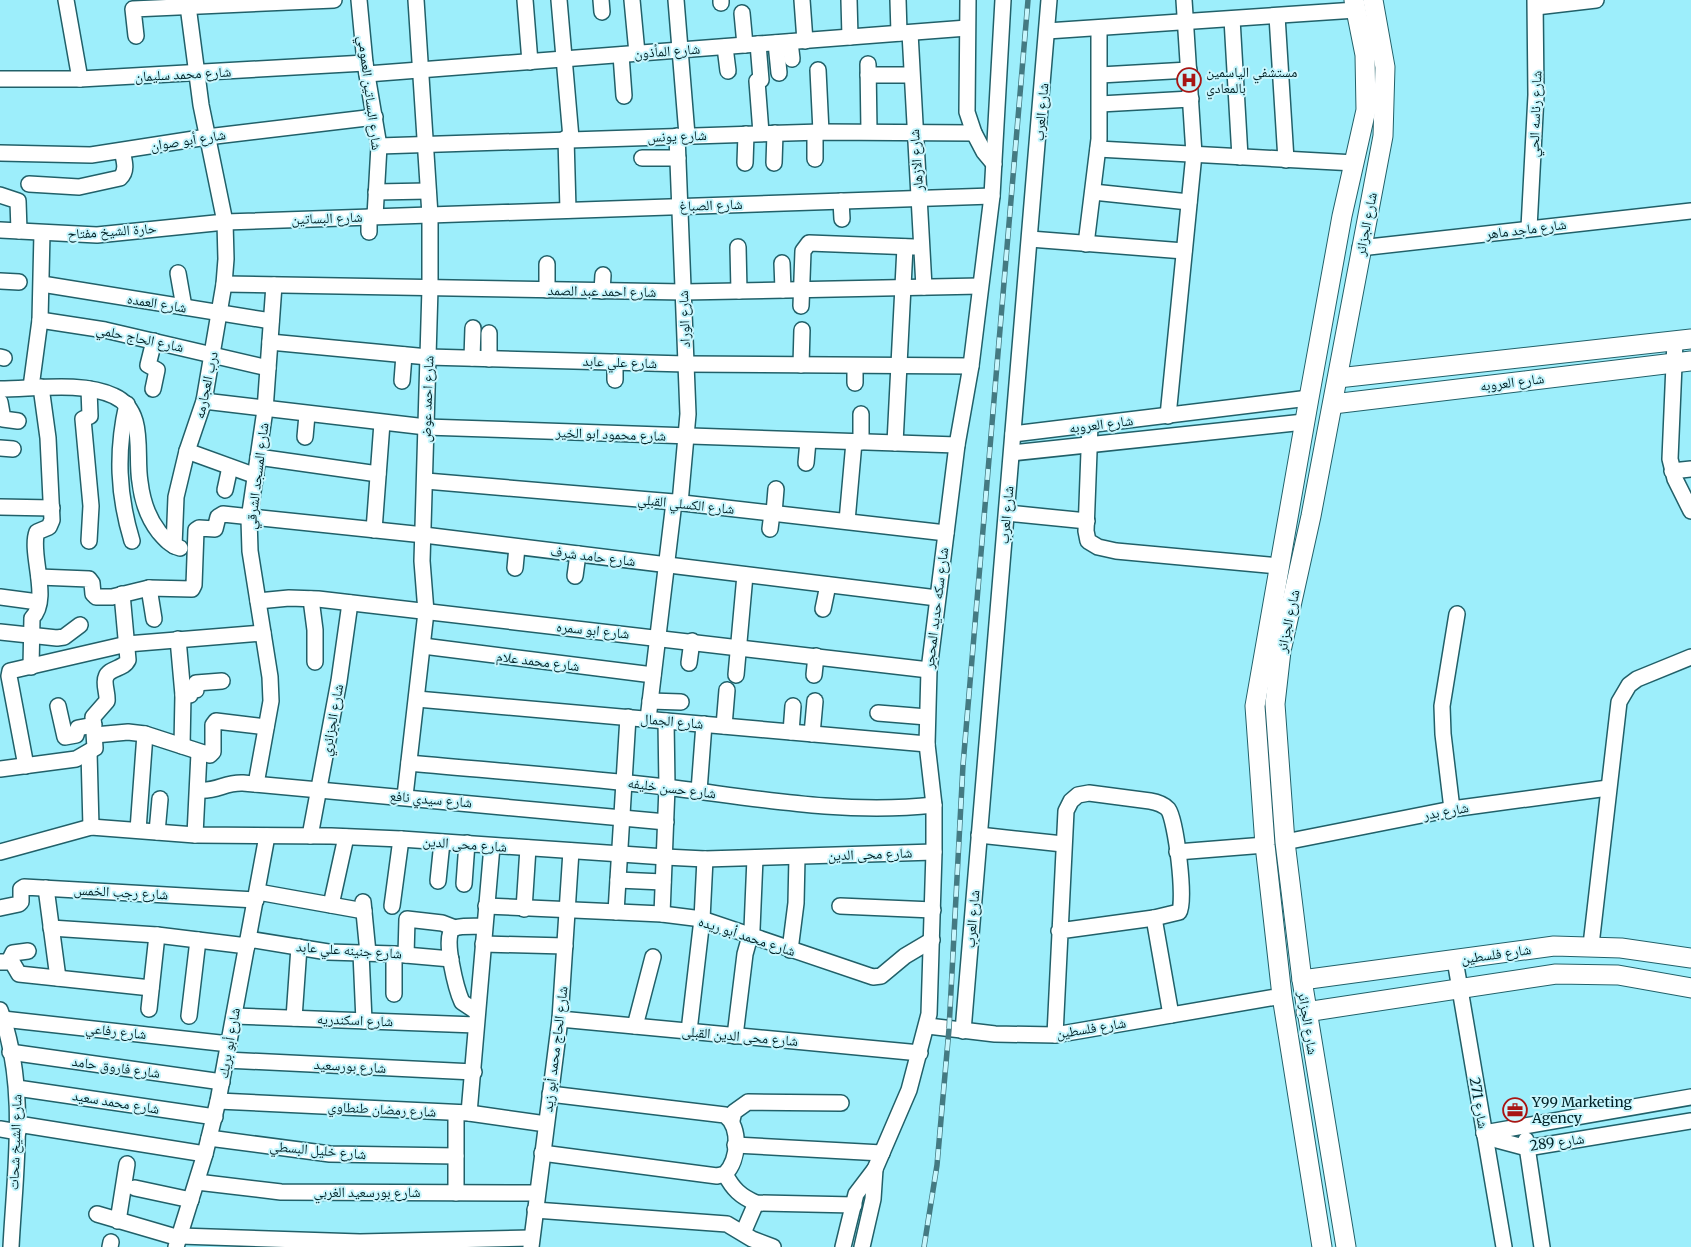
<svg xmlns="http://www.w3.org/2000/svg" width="1691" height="1247" font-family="Merriweather,'Noto Naskh Arabic',serif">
<rect width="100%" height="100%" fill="#9deefb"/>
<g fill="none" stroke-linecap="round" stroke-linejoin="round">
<g stroke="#216069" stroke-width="18">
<g id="minor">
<path d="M66 0 80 79"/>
<path d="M359 0 365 63 379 146 375 216"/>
<path d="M525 0 530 62"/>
<path d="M559 0 571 138"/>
<path d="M601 0 602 12"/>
<path d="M632 0 637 53"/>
<path d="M676 0 687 135"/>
<path d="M721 0V3"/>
<path d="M802 0 805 41"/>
<path d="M849 0 850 37"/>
<path d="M898 0 899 33"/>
<path d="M968 0 967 112 974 133 984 152 994 164"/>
<path d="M1536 7 1596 0"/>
<path d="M742 13 745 45"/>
<path d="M1277 16 1286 160"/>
<path d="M1232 19 1240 157"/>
<path d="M1047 31 1356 10"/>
<path d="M910 33 924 287"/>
<path d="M136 36 133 9 334 0"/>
<path d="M790 42 792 59"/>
<path d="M776 43 779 73"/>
<path d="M758 44 761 80 757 81 761 133"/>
<path d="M725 47 728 71"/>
<path d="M621 55 624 96"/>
<path d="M868 64 869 131"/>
<path d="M818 70 821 132"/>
<path d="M367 74 967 28"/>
<path d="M868 75H911"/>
<path d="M1100 75 1189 70"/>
<path d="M0 79H80L365 63"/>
<path d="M1100 104 1191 99"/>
<path d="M815 132V159"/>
<path d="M677 136 688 414 680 503"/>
<path d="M566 138 568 210"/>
<path d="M379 146 821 132 974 133"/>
<path d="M1098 149 1355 163"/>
<path d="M0 153 91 155 207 137 375 117"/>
<path d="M642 158H678"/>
<path d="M745 163 746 134"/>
<path d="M774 163 775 133"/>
<path d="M29 184 79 187 120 178C128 171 124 160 122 151"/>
<path d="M376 192 428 191"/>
<path d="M1093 192 1189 202"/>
<path d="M0 195 18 201 19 231"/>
<path d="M841 201 842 219"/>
<path d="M369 217V232"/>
<path d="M1529 228 1536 95 1535 0"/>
<path d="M0 230 97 235 225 222 992 196"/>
<path d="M1030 239 1184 251"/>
<path d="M1086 244 1099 139V28"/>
<path d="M738 247 739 291"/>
<path d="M1360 248 1691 211"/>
<path d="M782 263 783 290"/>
<path d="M547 264V290"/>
<path d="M178 273 184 307"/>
<path d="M0 281 19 282"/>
<path d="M42 284 271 321"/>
<path d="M224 284 684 292 980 286"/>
<path d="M602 291 603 275"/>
<path d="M801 306 803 251 809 243 914 247"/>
<path d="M40 320 105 330 268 368"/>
<path d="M489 333V359"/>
<path d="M1675 341 1670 459 1675 479 1691 511"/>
<path d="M270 342 428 357 686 364 971 366"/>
<path d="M0 357 4 358"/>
<path d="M472 358 473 328"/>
<path d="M615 362V380"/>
<path d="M801 365 802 330"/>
<path d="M402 381 404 355"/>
<path d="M855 383V366"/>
<path d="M31 387 40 320 42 233"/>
<path d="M0 389C34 389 83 381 114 396 147 411 135 454 140 482 142 499 148 518 159 532 165 539 170 545 180 548"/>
<path d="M89 389 90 416 83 419 91 506 89 541"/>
<path d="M153 389 157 370 148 365 154 341"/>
<path d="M204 401 426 427 957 445"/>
<path d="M0 402 3 419 18 421"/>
<path d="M127 404C116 452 118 495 132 541"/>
<path d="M861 414V442"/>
<path d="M1168 416 1194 154 1184 0"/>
<path d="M1090 425 1086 531 1088 541 1098 547 1116 551 1279 566"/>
<path d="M1013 434 1309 398"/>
<path d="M305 437 307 415"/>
<path d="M895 443 905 247"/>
<path d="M0 448 13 449"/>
<path d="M187 451 256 476"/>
<path d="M1012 453 1304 422"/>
<path d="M258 457 378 474"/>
<path d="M806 463 808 441"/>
<path d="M1672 471 1691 469"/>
<path d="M426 481 674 502 946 533"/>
<path d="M225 490 230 467"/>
<path d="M0 507 52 508"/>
<path d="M774 513 776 489"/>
<path d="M1007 513 1087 521"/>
<path d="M847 521 854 442"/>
<path d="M770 529 772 513"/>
<path d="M374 530 382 423"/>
<path d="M174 546 176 497 187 451 204 401 224 284 226 259 225 222 201 105 188 6"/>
<path d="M515 568 517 547"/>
<path d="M575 576 578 554"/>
<path d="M39 577 89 579 92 583 93 594 96 597H112L149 588 192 589 194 585 196 530 199 528 215 529 218 517 223 514 424 535 937 598"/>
<path d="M149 588 154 619"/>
<path d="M0 597 38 602"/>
<path d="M311 599 315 630V662"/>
<path d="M258 601 289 598 318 599 929 670"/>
<path d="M823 609 828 585"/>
<path d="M0 632 57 638 64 637 80 625"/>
<path d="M178 639 183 695 182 746"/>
<path d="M423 646 653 675"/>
<path d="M689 663 692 641"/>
<path d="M31 667 32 618C51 599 29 553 37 532L49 527 52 520 48 438 41 387"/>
<path d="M736 675 745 575"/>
<path d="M814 675 816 656"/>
<path d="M183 695H190L191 691 196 690V683L222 681"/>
<path d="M417 699 927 744"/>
<path d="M650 701 681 702"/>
<path d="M58 706 65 737 76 735 78 728 94 725"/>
<path d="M878 713 927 717"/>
<path d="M648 719 674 502"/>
<path d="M724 726 727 690"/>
<path d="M791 732 793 706"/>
<path d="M812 734 815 701"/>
<path d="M95 735 128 732 145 734 210 755 213 752V725L216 721 266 727"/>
<path d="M89 752 91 827"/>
<path d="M409 763C495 771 581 777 666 787 756 798 844 815 934 805"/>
<path d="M26 766 9 676 10 671 127 644 263 633"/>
<path d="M0 769 76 759 95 748 93 717 107 701C108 694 103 683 106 677 109 668 124 669 128 660L122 594"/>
<path d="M256 784 271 701 270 677 250 551 249 519 265 410 274 285"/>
<path d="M198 790C218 792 224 782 243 783L666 822"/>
<path d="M699 791 704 724"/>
<path d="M405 796 426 612 422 561 430 288V215L416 0"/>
<path d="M1452 809 1443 734 1442 706 1457 614"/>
<path d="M138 830 145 734"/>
<path d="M157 832 160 799"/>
<path d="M195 835 199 753"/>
<path d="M979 835 1063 844"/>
<path d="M310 836 339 681 350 603"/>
<path d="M1285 842 1452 809 1608 788"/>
<path d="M0 852 91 827 195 835 331 836 401 839 665 857 705 859 934 852"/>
<path d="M1177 852 1265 845"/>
<path d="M618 880 663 882"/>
<path d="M438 881 442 842"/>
<path d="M464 884 467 843"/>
<path d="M46 888 58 978"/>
<path d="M258 892 364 911"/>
<path d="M363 902 368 953"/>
<path d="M331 905 346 837"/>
<path d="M392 906 401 839"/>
<path d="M486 906 662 914 702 919 873 977 881 976 905 956 932 940"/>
<path d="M840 906 933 910"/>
<path d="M0 908 19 904 21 902V889L24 887 256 900"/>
<path d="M524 909 528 848"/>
<path d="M616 912 628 717"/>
<path d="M662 914 667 787 666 721"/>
<path d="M1154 918 1171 1015"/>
<path d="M51 928 157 935 247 946"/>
<path d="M248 939 328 952 394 954 451 959"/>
<path d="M483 944 565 946"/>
<path d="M1591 945 1619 702 1629 685 1637 679 1691 657"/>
<path d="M790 950 796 903 797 857"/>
<path d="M361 953 364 1021"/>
<path d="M394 954V994"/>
<path d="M406 955 407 919 442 923 455 928"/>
<path d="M1455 960 1504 1247"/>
<path d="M9 961 13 953 28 951"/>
<path d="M0 962H12L19 974 151 988"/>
<path d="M149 1009 157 935"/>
<path d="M0 1010C28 1086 15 1168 11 1247"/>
<path d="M477 1012 462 1002C457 991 442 936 453 929 459 925 476 927 484 926"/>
<path d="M189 1016 198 940"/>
<path d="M234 1016 476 1025"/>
<path d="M294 1018 299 947"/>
<path d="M3 1019 229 1044"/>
<path d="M560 1019 920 1053"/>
<path d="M635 1026 653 957"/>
<path d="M928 1026 995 1034 1055 1035 1282 996"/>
<path d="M689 1031 702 919 705 859"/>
<path d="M963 1031 1049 0"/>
<path d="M1055 1035 1066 811 1071 801 1078 795 1089 793 1150 801C1156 802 1163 804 1168 809 1176 820 1186 902 1179 912L1154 918 1059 931"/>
<path d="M735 1036 745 954 752 929 755 858"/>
<path d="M10 1052 222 1082"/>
<path d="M226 1060 474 1072"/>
<path d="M17 1088 215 1117"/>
<path d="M218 1101 469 1113 546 1124"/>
<path d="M469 1113 492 846"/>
<path d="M732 1120 734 1112 748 1102 841 1103"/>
<path d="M18 1124 205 1154"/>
<path d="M0 1129 18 1132"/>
<path d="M1484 1133 1497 1140 1527 1148 1691 1121"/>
<path d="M1484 1133 1691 1097"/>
<path d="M209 1138 330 1154 456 1156"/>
<path d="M1526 1140 1542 1247"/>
<path d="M735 1145 882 1153"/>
<path d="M542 1153 717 1176 725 1174C739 1160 741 1127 725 1115L550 1094"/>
<path d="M725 1174C733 1189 740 1196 756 1203L854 1205"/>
<path d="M197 1182 281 1192 537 1193"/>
<path d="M135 1188 191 1200"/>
<path d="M456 1193V1113"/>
<path d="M535 1210 727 1224 752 1239 773 1247"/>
<path d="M97 1214 179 1238"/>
<path d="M118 1221 127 1164"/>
<path d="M743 1233 756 1203"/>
<path d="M180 1236 360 1242 531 1238"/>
<path d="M110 1247 111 1242"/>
<path d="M176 1247 205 1154 218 1101 267 836"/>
<path d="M531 1247 560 1019 571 851"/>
<path d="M843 1247 856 1194 875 1169 909 1090 929 1014 934 852V805L927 744 929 670 957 445 971 366 992 196 1003 0"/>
<path d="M862 1247 873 1199 875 1169"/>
</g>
</g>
<g stroke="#216069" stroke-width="21">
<g id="tertiary">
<path d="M1338 378 1691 339"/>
<path d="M1333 404 1691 361"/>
<path d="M1302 980 1554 946 1621 948 1691 958"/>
<path d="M1306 1012 1556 974 1618 975 1691 988"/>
<path d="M1322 1247 1282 996 1265 845 1255 706 1309 398 1342 216 1366 110 1365 55 1354 0"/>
<path d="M1346 1247 1302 980 1285 842 1275 704 1281 651 1311 516 1383 136 1385 67 1373 0"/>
</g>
</g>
<use href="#minor" stroke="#fff" stroke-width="15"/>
<use href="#tertiary" stroke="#fff" stroke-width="19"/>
<g stroke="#447a82" stroke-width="5.5">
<path id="rail" d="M924 1247 937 1165 949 1029 963 765 1028 0"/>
</g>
<use href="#rail" stroke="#c7f6fd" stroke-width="4" stroke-dasharray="11" stroke-linecap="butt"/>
</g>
<defs>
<g id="hospital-ring" transform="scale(1.25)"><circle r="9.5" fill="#c7f6fd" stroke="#a81513" stroke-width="1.5"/><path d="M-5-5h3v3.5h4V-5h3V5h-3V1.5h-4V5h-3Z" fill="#a81513"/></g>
<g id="office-ring" transform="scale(1.25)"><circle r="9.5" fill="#c7f6fd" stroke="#a81513" stroke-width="1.5"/><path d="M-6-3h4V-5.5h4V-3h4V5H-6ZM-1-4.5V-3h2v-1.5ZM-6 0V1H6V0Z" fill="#a81513"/></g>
</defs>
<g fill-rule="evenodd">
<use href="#hospital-ring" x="1189" y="80"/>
<use href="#office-ring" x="1515" y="1110"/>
</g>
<g text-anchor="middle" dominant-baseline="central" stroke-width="4" stroke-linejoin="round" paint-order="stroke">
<g font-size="14" fill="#002126" stroke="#c7f6fd">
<text transform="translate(667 51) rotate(-4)">شارع المأذون</text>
<text transform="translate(183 74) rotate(-3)">شارع محمد سليمان</text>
<text transform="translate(370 93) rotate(83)">شارع البساتين العمومي</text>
<text transform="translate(1041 112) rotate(-85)">شارع العرب</text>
<text transform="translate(1535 114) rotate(-88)">شارع رئاسه الحي</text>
<text transform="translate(677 136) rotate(-2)">شارع يونس</text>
<text transform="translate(188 140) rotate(-9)">شارع أبو صوان</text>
<text transform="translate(916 160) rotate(-94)">شارع الازهار</text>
<text transform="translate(711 205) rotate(-2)">شارع الصباغ</text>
<text transform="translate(327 218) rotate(-2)">شارع البساتين</text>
<text transform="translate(1366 224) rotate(-79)">شارع الجزائر</text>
<text transform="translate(1526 229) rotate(-7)">شارع ماجد ماهر</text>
<text transform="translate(112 231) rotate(-4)">حارة الشيخ مفتاح</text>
<text transform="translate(602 291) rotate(1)">شارع احمد عبد الصمد</text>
<text transform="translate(157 303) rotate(9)">شارع العمده</text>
<text transform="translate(684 319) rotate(-92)">شارع الوراد</text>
<text transform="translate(140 338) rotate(12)">شارع الحاج حلمي</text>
<text transform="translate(620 362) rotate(2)">شارع علي عابد</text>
<text transform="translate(1512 382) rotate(-7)">شارع العروبه</text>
<text transform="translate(206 385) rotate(-78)">درب العجارمه</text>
<text transform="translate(427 399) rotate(-88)">شارع احمد عوض</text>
<text transform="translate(1101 424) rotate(-7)">شارع العروبه</text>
<text transform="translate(611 434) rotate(2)">شارع محمود ابو الخير</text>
<text transform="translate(257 476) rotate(-83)">شارع المسجد الشرقي</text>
<text transform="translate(686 504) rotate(6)">شارع الكسلي القبلي</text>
<text transform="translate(1006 515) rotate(-85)">شارع العرب</text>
<text transform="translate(593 556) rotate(7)">شارع حامد شرف</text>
<text transform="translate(936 608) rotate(-83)">شارع سكه حديد المحجر</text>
<text transform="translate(1288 621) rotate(-78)">شارع الجزائر</text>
<text transform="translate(593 630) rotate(6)">شارع ابو سمره</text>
<text transform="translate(538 661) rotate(7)">شارع محمد علام</text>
<text transform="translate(332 720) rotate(-80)">شارع الجزائري</text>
<text transform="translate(672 721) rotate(5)">شارع الجمال</text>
<text transform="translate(672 788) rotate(7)">شارع حسن خليفه</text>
<text transform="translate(431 799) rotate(5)">شارع سيدي نافع</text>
<text transform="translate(1446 811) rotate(-10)">شارع بدر</text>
<text transform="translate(465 844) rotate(4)">شارع محى الدين</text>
<text transform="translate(870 854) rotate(-2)">شارع محى الدين</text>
<text transform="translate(121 892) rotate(3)">شارع رجب الخمس</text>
<text transform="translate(972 919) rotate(-85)">شارع العرب</text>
<text transform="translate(747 936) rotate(18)">شارع محمد أبو ريده</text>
<text transform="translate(349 950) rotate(4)">شارع جنينه علي عابد</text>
<text transform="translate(1496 954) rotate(-8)">شارع فلسطين</text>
<text transform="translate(355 1020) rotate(2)">شارع اسكندريه</text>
<text transform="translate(1308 1023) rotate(81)">شارع الجزائر</text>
<text transform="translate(1091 1028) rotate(-9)">شارع فلسطين</text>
<text transform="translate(116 1031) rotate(6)">شارع رفاعي</text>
<text transform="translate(740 1036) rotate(5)">شارع محى الدين القبلى</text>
<text transform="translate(229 1043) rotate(-80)">شارع أبو بريك</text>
<text transform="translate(555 1049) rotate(-83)">شارع الحاج محمد أبو زيد</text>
<text transform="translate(350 1066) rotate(3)">شارع بورسعيد</text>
<text transform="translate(116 1067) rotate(8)">شارع فاروق حامد</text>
<text transform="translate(116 1102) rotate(9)">شارع محمد سعيد</text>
<text transform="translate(1479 1103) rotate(80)">شارع 271</text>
<text transform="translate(382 1109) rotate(3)">شارع رمضان طنطاوي</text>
<text transform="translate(15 1142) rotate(-88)">شارع الشيخ شحات</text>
<text transform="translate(1557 1142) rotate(-8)">شارع 289</text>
<text transform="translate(318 1150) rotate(5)">شارع خليل البسطي</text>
<text x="367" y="1192">شارع بورسعيد الغربي</text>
</g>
<g font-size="14" fill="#002126" stroke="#c7f6fd" text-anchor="start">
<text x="1206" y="72">مستشفي الياسمين<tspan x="1206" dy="16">بالمعادي</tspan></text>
<text x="1532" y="1102">Y99 Marketing<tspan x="1532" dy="16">Agency</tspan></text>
</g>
</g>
</svg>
